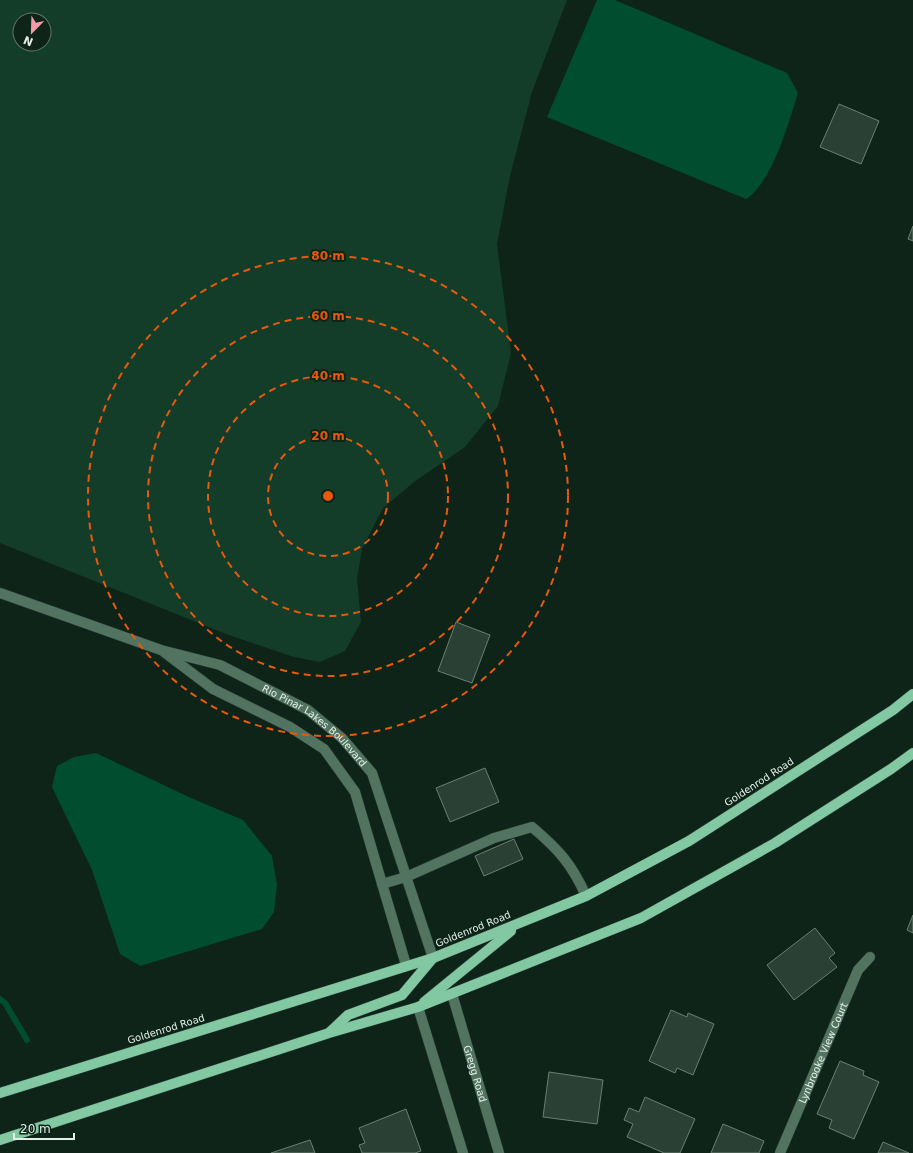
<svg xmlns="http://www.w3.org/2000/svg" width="913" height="1153" font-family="'DejaVu Sans',sans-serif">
<rect width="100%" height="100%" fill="#0e2419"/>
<path fill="#133d29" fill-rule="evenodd" d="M0 0H567L532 92 510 176 497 244 511 353 498 406 465 447 414 482 383 508 362 549 357 579 361 622 345 651 320 662 294 657 226 634 0 543ZM20 20H44V44H20Z"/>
<g fill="#004d2f">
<path d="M597 0H615L787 73 798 93C789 122 772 183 746 199L547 117Z"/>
<path d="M96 753 191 798 243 820 272 856 277 885 274 912 262 929 140 966 120 954 92 870 52 787 57 766 74 757Z"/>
</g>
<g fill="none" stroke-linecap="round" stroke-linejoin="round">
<path stroke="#004d2f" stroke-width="6" d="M0 999 5 1003 27 1040"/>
</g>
<g fill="#2a4034" stroke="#688072">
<path d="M839 104 879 121 861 164 820 147Z"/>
<path d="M913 226V241L908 239Z"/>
<path d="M456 622 490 635 472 683 438 671Z"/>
<path d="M485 768 499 802 450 822 436 788Z"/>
<path d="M514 839 523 859 484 876 475 856Z"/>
<path d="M913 915V933L907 930Z"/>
<path d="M815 928 835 953 829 958 837 967 794 1000 767 965Z"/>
<path d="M671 1010 687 1017 688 1013 714 1024 693 1075 677 1068 675 1073 649 1061Z"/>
<path d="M840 1061 864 1071 863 1075 879 1082 854 1139 829 1128 832 1120 817 1114Z"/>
<path d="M549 1072 603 1080 597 1124 543 1117Z"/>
<path d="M645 1097 695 1119 680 1153H664L627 1137 633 1124 624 1120 629 1108 639 1112Z"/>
<path d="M406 1109 421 1151 415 1153H362L359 1145 365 1143 359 1128Z"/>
<path d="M723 1124 764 1141 759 1153H711Z"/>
<path d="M310 1140 315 1153H271Z"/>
<path d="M883 1142 909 1153H878Z"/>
</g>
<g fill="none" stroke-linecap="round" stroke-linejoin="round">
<g stroke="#2c4136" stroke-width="11">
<g id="minor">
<path id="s1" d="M0 593 161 650 220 665 308 710 342 738 372 773 433 958"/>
<path d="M164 652 213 689 290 727 324 749 355 792 406 965"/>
<path d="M382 884 406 877 494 838 532 827C558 849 572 864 586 896"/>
<path id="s2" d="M452 994 499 1153"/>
<path d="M418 1007 463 1153"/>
<path id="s3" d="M780 1153 858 970 870 957"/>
</g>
</g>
<g stroke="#2c4136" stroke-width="11">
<g id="major">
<path d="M424 1002 511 931"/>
<path d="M330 1032 348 1015 402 995 433 958"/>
<path d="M0 1093 433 958 586 896 689 841 893 710 913 694"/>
<path d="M0 1140 329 1033 418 1007 641 918 775 843 891 769 913 753"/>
</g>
</g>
<use href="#minor" stroke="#527360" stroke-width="10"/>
<use href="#major" stroke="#82c8a2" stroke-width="10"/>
</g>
<g fill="none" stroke="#e8590c" stroke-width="2" stroke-dasharray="7 5">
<circle cx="328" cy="496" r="60"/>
<circle cx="328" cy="496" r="120"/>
<circle cx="328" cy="496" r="180"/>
<circle cx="328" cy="496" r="240"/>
</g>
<g text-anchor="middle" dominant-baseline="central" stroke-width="4" stroke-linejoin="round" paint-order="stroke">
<g font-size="10" fill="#e3f0e8" stroke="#0e2419">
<text stroke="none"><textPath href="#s1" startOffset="345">Rio Pinar Lakes Boulevard</textPath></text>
<text transform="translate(759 782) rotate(-33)">Goldenrod Road</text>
<text transform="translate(473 929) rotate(-22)">Goldenrod Road</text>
<text transform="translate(166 1029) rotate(-17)">Goldenrod Road</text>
<text stroke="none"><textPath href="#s3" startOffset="109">Lynbrooke View Court</textPath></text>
<text stroke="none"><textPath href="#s2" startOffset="83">Gregg Road</textPath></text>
</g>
</g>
<circle cx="328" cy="496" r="6" fill="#e8590c" stroke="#0e2419" stroke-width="2"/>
<g font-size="12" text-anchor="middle" font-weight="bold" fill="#e8590c" stroke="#0e2419" stroke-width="4" stroke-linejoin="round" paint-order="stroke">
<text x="328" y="260">80 m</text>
<text x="328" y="320">60 m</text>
<text x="328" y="380">40 m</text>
<text x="328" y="440">20 m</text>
</g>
<g transform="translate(32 32) rotate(203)"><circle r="19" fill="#0e2419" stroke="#63766c"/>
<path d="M0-3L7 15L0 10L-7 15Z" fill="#f39aa9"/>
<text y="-6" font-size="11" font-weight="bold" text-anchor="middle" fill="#e3f0e8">N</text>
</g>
<path d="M14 1133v6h60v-6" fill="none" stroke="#e3f0e8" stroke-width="2"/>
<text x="20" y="1133" font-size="12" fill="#e3f0e8" stroke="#0e2419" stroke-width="3" paint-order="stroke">20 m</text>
</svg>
